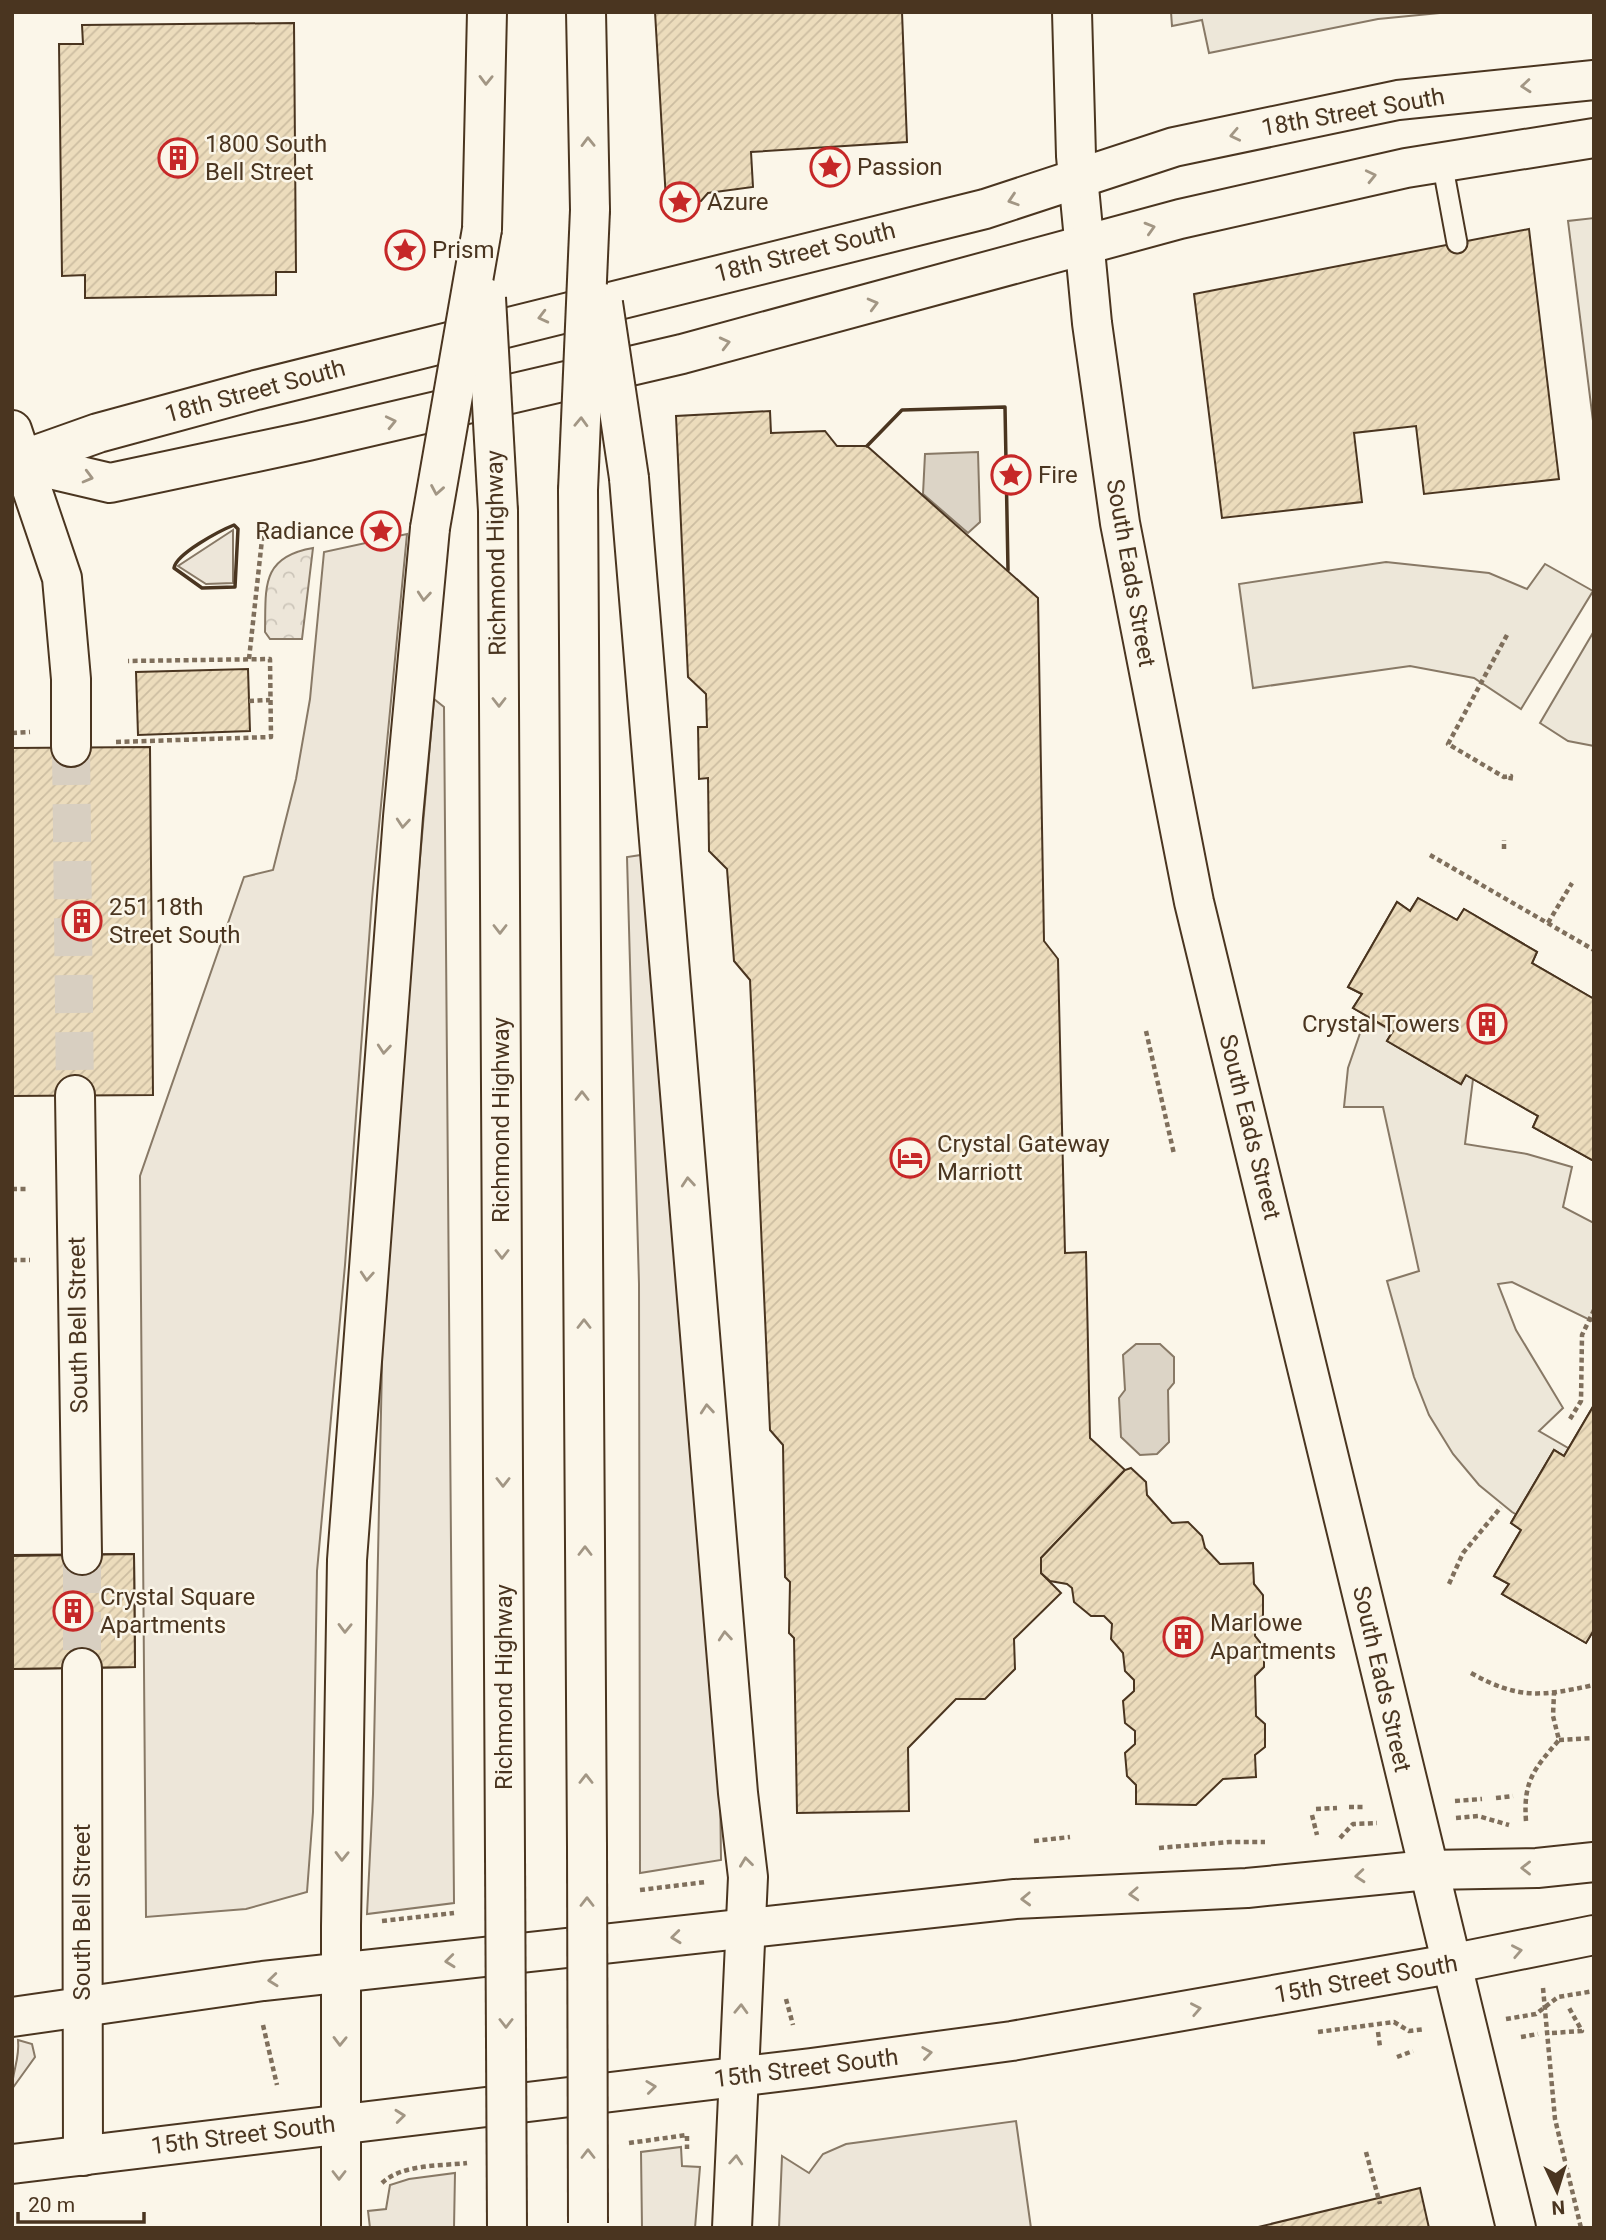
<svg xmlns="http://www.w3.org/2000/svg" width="1606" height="2240" font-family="Roboto,sans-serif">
<defs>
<pattern id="forest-crowns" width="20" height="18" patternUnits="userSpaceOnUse" patternTransform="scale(1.75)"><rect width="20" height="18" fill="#ede6d9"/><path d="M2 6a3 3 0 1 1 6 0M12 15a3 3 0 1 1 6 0" fill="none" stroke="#cdc6ba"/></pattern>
<pattern id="building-hatch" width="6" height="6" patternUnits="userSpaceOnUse" patternTransform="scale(1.75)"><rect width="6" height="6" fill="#ecdcbc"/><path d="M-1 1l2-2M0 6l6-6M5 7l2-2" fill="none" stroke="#ccbda1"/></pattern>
</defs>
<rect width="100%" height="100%" fill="#fbf6e9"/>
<g fill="#ede6d9" stroke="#887966" stroke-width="2">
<path d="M233 530V583L206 584 178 566Z"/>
<path d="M407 534 372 899 345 1265 317 1571 313 1812 307 1892 246 1909 146 1917 140 1176 244 877 273 870 296 779 310 699 324 552Z"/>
<path d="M434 699 444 707 454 1903 367 1914 373 1794 384 1269Z"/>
<path d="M641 855 720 1787 721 1860 640 1873 639 1284 627 857Z"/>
<path d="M18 2040 32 2044 35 2057 12 2089C12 2072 20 2059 18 2040Z"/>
<path d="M1016 2121 1031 2228H779L782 2156 809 2173 823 2154 846 2144Z"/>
<path d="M681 2147 682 2166 700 2167 695 2228H642L641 2152Z"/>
<path d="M455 2173 454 2228H370L368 2211 386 2209 390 2185 409 2179Z"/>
</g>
<path fill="url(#forest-crowns)" stroke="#887966" stroke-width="2" d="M313 548 302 639H270L265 632C266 588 260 557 313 548Z"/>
<g fill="#ede7d9" stroke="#887966" stroke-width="2">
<path d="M1171 12H1450L1378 19 1209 53 1202 20 1172 26Z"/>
<path d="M1594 218V429L1568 221Z"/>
<path d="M1386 562 1489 573 1527 589 1545 564 1593 591 1521 709 1474 678 1410 666 1253 688 1239 584Z"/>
<path d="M1594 631V746L1568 741 1540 723Z"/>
<path d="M1366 1016 1473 1079 1465 1144 1527 1154 1572 1167 1563 1207 1594 1223V1322L1512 1282 1498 1284 1516 1330 1563 1408 1539 1431 1594 1463V1560L1512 1512 1479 1485 1453 1454 1429 1415 1414 1377 1387 1281 1419 1271 1383 1107H1344L1348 1068Z"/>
</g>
<g fill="#dcd4c6" stroke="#887966" stroke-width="2">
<path d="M978 452 980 522 968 533 923 494 925 454Z"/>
<path d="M1136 1344H1160L1174 1357V1383L1168 1390 1169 1442 1157 1454 1140 1455 1121 1437 1119 1398 1125 1390 1123 1355Z"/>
</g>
<g fill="url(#building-hatch)" stroke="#4a3520" stroke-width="2">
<path d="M655 12H902L907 142 751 152 753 187 708 193 701 201 666 200Z"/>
<path d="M294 23 296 272H276V295L85 298V275L62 276 59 44H83L82 25Z"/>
<path d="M1529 229 1559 479 1424 494 1416 426 1354 433 1362 502 1222 518 1194 294Z"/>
<path d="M770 411 771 433 825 431 837 446H867L1038 598 1044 941 1058 959 1065 1253 1086 1252 1090 1438 1125 1470 1041 1558V1573L1061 1593 1014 1639 1015 1669 985 1699H956L908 1748 909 1811 797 1813 794 1638 789 1633 790 1582 785 1577 783 1445 770 1430 750 980 734 961 727 869 709 851 708 778 699 779 698 727H707L706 694 688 677 676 416Z"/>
<path d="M248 669 250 731 138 735 136 672Z"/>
<path d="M150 747 153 1095 12 1096V748Z"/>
<path d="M1418 898 1457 920 1464 909 1537 952 1532 963 1594 999V1161L1533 1127 1538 1116 1473 1079 1466 1075 1461 1084 1387 1041 1393 1031 1353 1008 1362 994 1348 987 1397 902 1410 911Z"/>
<path d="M1418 898 1457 920 1464 909 1537 952 1532 963 1594 999V1161L1533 1127 1538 1116 1473 1079 1466 1075 1461 1084 1387 1041 1393 1031 1353 1008 1362 994 1348 987 1397 902 1410 911Z"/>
<path d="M1594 1405V1635L1592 1633 1586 1643 1502 1594 1509 1584 1494 1576 1521 1530 1511 1523 1554 1450 1564 1456Z"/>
<path d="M1594 1405V1635L1592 1633 1586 1643 1502 1594 1509 1584 1494 1576 1521 1530 1511 1523 1554 1450 1564 1456Z"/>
<path d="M1131 1468 1146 1482 1147 1495 1172 1523 1188 1522 1202 1536 1205 1548 1220 1564 1253 1563 1254 1584 1263 1595V1616L1255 1624V1636L1264 1647V1667L1255 1676 1256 1716 1265 1724V1747L1255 1755 1256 1777 1223 1779 1196 1805 1136 1804V1785L1127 1776 1125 1753 1135 1744V1731L1125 1723 1123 1701 1134 1691V1680L1125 1671 1123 1653 1111 1639 1112 1624 1104 1616H1091L1074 1602 1072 1588 1067 1584 1050 1581 1041 1573V1558L1125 1470Z"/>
<path d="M134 1554 135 1667 12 1669V1555Z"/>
<path d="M134 1554 135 1667 12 1669V1556Z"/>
<path d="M1420 2188 1429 2228H1254Z"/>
</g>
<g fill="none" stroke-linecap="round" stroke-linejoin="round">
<g stroke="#d8cfc1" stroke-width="38" stroke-dasharray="38 19" stroke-linecap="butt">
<path d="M71 747 75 1095"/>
<path d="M82 1555V1668"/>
</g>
<g stroke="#4a3520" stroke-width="23">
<path id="lane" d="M1442 162 1457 243"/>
</g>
<g stroke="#4a3520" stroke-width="42">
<path id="street" d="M12 430 22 460"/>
</g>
<g stroke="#4a3520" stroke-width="42">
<g id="secondary">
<path d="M1072 12 1076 156 1092 323 1120 523 1194 902 1516 2228"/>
<path d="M12 460 110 483 308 441 682 354 1180 219 1406 168 1594 138"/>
<path d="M22 460 98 433 256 390 985 209 1174 147 1398 100 1594 80"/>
<path d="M22 460 62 578 71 679V747"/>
<path d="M75 1095 82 1555"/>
<path d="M82 1668 83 2156"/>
<path d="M12 2017 263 1981 1015 1899 1247 1888 1428 1870 1537 1868 1594 1862"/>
<path d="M12 2164 811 2068 1012 2041 1450 1964 1594 1935"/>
</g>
</g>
<g stroke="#4a3520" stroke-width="42">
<g id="highway">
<path d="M586 12 590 210"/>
<path d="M482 229 487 12"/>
<path d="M629 478 738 1793 748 1877 732 2228"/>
<path d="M578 490 587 1847"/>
<path d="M498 511 505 1857"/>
<path d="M341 2228V1926L347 1560 403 817 430 528"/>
</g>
</g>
<g stroke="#7f6f5c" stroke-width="4.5" stroke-dasharray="5 3.5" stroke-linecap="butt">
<path d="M1507 635 1448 744 1504 777 1511 776 1510 783"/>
<path d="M249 659 264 521"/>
<path d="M249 701 270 700"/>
<path d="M12 733 30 732"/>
<path d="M116 742 271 737 270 659 128 661"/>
<path d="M1504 849V840"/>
<path d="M1430 855 1594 950"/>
<path d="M1548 923 1572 883"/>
<path d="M1146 1031 1174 1154"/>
<path d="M12 1189H28"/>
<path d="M12 1260H30"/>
<path d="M1570 1419 1581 1401 1582 1335 1594 1310"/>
<path d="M1449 1584 1463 1553 1501 1507"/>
<path d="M1471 1673C1519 1700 1542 1696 1594 1685"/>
<path d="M1559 1740 1594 1738"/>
<path d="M1496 1798 1513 1796"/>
<path d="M1455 1801 1482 1799"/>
<path d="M1349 1807H1363"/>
<path d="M1316 1809 1337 1808"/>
<path d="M1312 1815 1317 1835"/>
<path d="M1456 1818 1478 1816 1509 1825"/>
<path d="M1526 1821C1523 1781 1534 1769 1559 1740L1553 1716 1554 1693"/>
<path d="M1340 1838 1353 1824 1377 1823"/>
<path d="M1034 1841 1070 1837"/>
<path d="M1159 1848 1229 1842H1265"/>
<path d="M640 1890 706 1882"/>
<path d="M382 1921 454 1913"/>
<path d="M1543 1988 1555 2119 1581 2228"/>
<path d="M786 1999 793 2025"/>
<path d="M1506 2019 1536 2014 1558 1997 1594 1991"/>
<path d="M263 2025 277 2085"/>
<path d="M1318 2032 1394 2022 1409 2031 1425 2029"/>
<path d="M1378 2032 1380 2047"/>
<path d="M1552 2033 1582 2031 1568 2006"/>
<path d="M1521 2037 1538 2034"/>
<path d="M1397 2057 1413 2051"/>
<path d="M629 2143 687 2135V2149"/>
<path d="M1366 2152 1380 2204"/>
<path d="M382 2183C402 2164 441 2166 467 2163"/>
</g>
<use href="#lane" stroke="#fbf6e9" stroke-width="19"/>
<use href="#street" stroke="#fbf6e9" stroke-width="38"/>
<use href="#secondary" stroke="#fbf6e9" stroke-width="38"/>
<use href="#highway" stroke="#fbf6e9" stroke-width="38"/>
<g stroke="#4a3520" stroke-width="42" stroke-linecap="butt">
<g id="highway-bridge">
<path d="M486 298 498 511"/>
<path d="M603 303 629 478"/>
<path d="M578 490 590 210"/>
<path d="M430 528 482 229"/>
<path d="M587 1847 588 2223"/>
<path d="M505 1857 507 2228"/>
</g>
</g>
<use href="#highway-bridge" stroke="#fbf6e9" stroke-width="38"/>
<g stroke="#4a3520" stroke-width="3.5">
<path d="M867 446 902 410 1005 407 1008 570"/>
<path d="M234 525 238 529 235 587 202 588 174 568C176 554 219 531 234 525Z"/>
</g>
</g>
<defs><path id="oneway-chevron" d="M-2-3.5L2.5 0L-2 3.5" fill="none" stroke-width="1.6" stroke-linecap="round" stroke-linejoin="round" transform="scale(1.75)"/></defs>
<g stroke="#a29684">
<use href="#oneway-chevron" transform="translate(486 80) rotate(91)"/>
<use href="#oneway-chevron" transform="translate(1526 86) rotate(175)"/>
<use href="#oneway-chevron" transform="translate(1235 135) rotate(168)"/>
<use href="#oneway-chevron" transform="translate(588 142) rotate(-91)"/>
<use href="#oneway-chevron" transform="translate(1371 176) rotate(-13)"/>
<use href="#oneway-chevron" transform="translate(1013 200) rotate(162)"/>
<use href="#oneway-chevron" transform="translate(1150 228) rotate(-16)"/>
<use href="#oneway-chevron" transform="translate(873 304) rotate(-15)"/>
<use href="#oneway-chevron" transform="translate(543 317) rotate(166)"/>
<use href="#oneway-chevron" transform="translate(725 343) rotate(-14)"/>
<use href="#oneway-chevron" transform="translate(391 422) rotate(-13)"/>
<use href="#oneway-chevron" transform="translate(581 422) rotate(-88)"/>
<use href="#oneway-chevron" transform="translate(88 477) rotate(15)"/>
<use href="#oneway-chevron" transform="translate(437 490) rotate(100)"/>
<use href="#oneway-chevron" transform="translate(424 596) rotate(95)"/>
<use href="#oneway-chevron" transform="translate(499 702) rotate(90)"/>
<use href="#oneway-chevron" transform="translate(403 823) rotate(95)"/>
<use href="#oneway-chevron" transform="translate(500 929) rotate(90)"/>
<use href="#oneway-chevron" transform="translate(384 1049) rotate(95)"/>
<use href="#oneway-chevron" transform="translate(582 1096) rotate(-90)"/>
<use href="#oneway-chevron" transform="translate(688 1182) rotate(-95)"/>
<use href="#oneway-chevron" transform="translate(502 1254) rotate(90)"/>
<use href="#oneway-chevron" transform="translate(367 1276) rotate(94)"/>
<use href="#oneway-chevron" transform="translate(584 1324) rotate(-90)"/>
<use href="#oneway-chevron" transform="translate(707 1409) rotate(-95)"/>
<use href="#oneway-chevron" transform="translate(503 1482) rotate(90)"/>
<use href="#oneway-chevron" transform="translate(585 1551) rotate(-90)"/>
<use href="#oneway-chevron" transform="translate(345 1628) rotate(91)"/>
<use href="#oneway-chevron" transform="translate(725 1636) rotate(-95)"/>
<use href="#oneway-chevron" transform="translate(586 1779) rotate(-90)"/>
<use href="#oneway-chevron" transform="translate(342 1856) rotate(91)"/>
<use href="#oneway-chevron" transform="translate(746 1862) rotate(-97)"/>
<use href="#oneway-chevron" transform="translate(1526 1868) rotate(180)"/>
<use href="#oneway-chevron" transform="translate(1360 1876) rotate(175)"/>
<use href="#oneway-chevron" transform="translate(1134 1894) rotate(177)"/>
<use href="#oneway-chevron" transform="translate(1026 1899) rotate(178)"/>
<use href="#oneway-chevron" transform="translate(587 1902) rotate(-90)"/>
<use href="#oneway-chevron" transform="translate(676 1937) rotate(174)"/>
<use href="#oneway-chevron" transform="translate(1517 1951) rotate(-11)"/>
<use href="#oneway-chevron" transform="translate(450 1961) rotate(174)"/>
<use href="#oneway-chevron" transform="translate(273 1980) rotate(174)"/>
<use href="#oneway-chevron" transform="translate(741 2009) rotate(-88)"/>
<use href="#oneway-chevron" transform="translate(1196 2009) rotate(-11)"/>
<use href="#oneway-chevron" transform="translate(506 2023) rotate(90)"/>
<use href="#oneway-chevron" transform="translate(340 2041) rotate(91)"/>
<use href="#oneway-chevron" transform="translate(927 2053) rotate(-8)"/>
<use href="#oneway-chevron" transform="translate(651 2087) rotate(-7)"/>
<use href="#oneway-chevron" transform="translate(400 2116) rotate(-6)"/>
<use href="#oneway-chevron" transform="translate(588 2154) rotate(-90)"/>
<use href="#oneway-chevron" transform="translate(736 2160) rotate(-86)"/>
<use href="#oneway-chevron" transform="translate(339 2175) rotate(90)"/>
</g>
<defs>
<g id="building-ring" transform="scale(2.0125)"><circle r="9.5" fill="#fbf6e9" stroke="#c62828" stroke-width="1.5"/><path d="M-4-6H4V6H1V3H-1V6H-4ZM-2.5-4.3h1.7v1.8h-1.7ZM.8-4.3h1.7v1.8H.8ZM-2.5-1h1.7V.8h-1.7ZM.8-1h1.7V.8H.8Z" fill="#c62828"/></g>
<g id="sight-ring" transform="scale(2.0125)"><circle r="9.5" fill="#fbf6e9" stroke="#c62828" stroke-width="1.5"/><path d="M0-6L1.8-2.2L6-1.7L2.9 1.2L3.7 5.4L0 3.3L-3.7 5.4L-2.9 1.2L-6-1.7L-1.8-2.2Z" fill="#c62828"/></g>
<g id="hotel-ring" transform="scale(2.0125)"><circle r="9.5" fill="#fbf6e9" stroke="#c62828" stroke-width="1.5"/><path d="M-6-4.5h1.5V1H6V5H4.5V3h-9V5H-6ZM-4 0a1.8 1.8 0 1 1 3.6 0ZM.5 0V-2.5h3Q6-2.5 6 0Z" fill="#c62828"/></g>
</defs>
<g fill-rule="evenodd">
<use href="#building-ring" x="178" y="158"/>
<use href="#sight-ring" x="830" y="167"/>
<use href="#sight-ring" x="680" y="202"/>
<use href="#sight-ring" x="405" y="250"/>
<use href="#sight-ring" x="1011" y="475"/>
<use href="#sight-ring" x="381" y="531"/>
<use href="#building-ring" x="82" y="921"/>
<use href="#building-ring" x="1487" y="1024"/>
<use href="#hotel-ring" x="910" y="1158"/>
<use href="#building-ring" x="73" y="1611"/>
<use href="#building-ring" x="1183" y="1637"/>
</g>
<g text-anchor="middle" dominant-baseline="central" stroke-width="5" stroke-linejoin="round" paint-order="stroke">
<g font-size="24" fill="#4a3520" stroke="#fbf6e9">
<text transform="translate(1353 112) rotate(-10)">18th Street South</text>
<text transform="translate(805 252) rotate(-14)">18th Street South</text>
<text transform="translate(255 391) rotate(-15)">18th Street South</text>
<text transform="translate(496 553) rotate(-91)">Richmond Highway</text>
<text transform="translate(1131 573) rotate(80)">South Eads Street</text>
<text transform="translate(501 1120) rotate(-90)">Richmond Highway</text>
<text transform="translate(1250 1127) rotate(76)">South Eads Street</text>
<text transform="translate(78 1325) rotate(-91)">South Bell Street</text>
<text transform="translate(1382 1679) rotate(77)">South Eads Street</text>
<text transform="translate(504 1687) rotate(-90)">Richmond Highway</text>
<text transform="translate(82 1912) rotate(-90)">South Bell Street</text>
<text transform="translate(1366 1979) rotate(-10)">15th Street South</text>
<text transform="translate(806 2068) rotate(-7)">15th Street South</text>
<text transform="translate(243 2135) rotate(-7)">15th Street South</text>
</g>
<g font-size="24" fill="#4a3520" stroke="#fbf6e9" text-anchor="start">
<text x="205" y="144">1800 South<tspan x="205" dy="28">Bell Street</tspan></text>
<text x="857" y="167">Passion</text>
<text x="707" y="202">Azure</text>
<text x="432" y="250">Prism</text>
<text x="1038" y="475">Fire</text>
<text x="354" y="531" text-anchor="end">Radiance</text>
<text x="109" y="907">251 18th<tspan x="109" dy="28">Street South</tspan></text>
<text x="1460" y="1024" text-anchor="end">Crystal Towers</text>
<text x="937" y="1144">Crystal Gateway<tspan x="937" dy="28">Marriott</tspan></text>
<text x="100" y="1597">Crystal Square<tspan x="100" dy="28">Apartments</tspan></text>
<text x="1210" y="1623">Marlowe<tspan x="1210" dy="28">Apartments</tspan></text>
</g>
</g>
<rect width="1606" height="2240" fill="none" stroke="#4a3520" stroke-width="28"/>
<g transform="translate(1557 2191) rotate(176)" stroke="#fbf6e9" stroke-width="5" paint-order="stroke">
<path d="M0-5L12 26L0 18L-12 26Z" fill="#4a3520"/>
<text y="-10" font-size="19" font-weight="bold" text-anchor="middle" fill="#4a3520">N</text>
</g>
<path d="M18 2212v10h126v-10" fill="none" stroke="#4a3520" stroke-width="3.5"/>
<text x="28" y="2212" font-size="21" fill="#4a3520" stroke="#fbf6e9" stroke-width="5" paint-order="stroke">20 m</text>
</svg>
